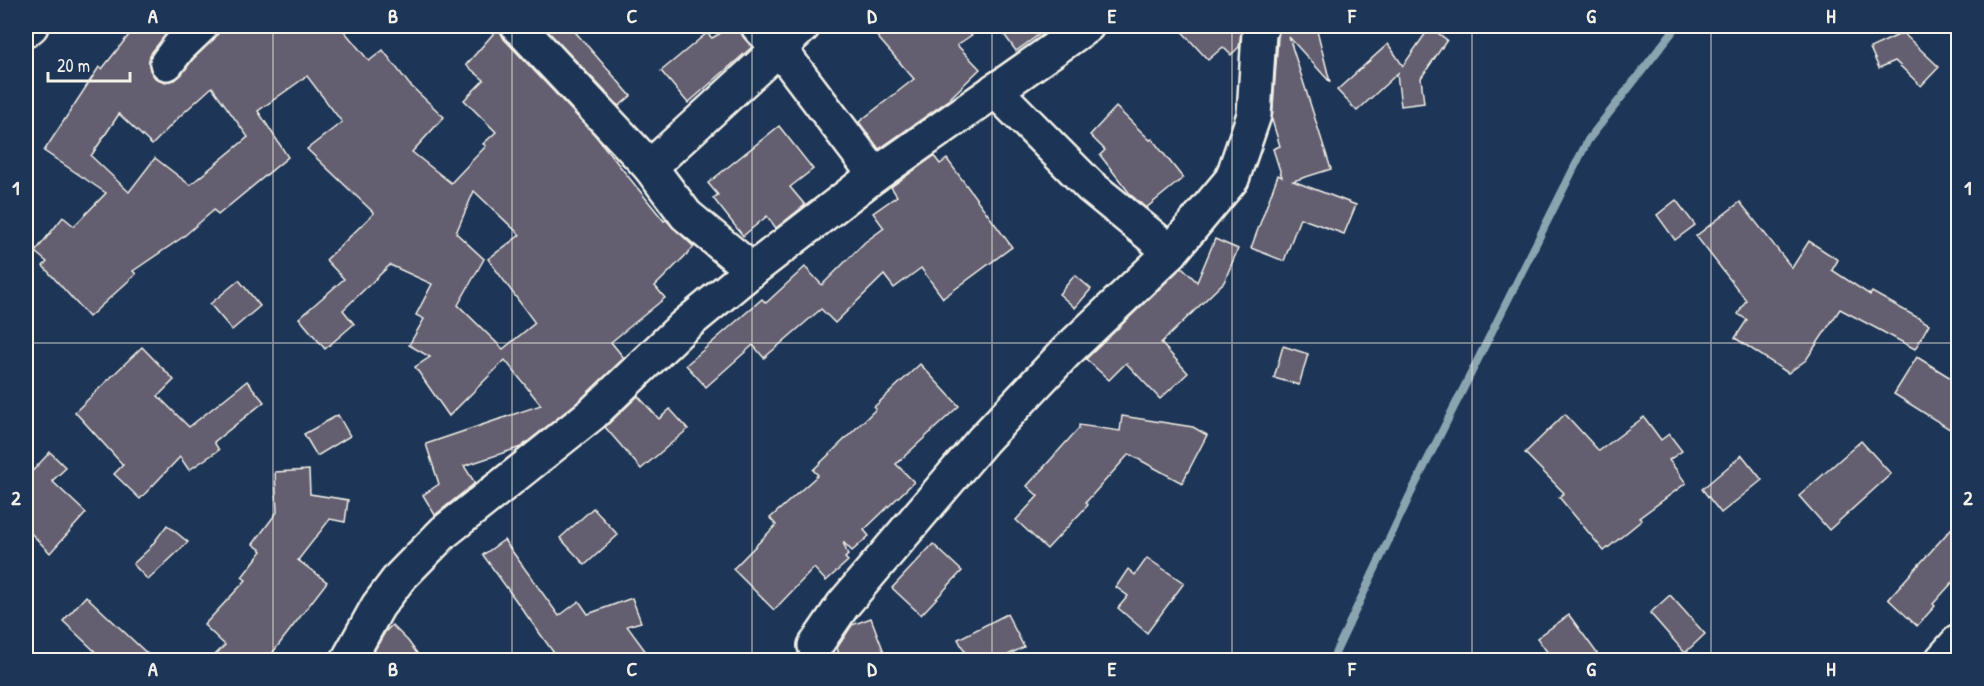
<svg xmlns="http://www.w3.org/2000/svg" width="1984" height="686" font-family="'Patrick Hand',sans-serif">
<rect width="100%" height="100%" fill="#1d3557"/>
<filter id="ink" filterUnits="userSpaceOnUse"><feTurbulence type="fractalNoise" baseFrequency=".0167" numOctaves="2"/><feDisplacementMap in="SourceGraphic" scale="12" xChannelSelector="R" yChannelSelector="G"/><feConvolveMatrix kernelMatrix="1 2 1 2 8 2 1 2 1" color-interpolation-filters="sRGB"/></filter>
<g filter="url(#ink)">
<g fill="none" stroke-linecap="round" stroke-linejoin="round">
<path stroke="#8aa4b0" stroke-width="8" d="M1332 660 1410 495 1588 140 1677 26"/>
</g>
<g fill="#645f71" stroke="#f4f1e8" stroke-width="1.5" fill-rule="evenodd">
<path d="M136 26H174L152 52 149 60 150 70 155 78 165 82 175 80 182 74 193 59 214 39 219 32V26H340L369 61 383 50 409 84 444 117 412 152 451 183 486 146 483 144 496 132 464 100 484 80 466 65 500 26V31L504 39 594 134 664 221 666 220 694 247 655 286 665 298 611 342 624 358 580 400 521 447 464 466 475 483 435 515 423 495 439 484 426 444 541 405 505 360 449 416 415 367 430 357 409 345 424 319 416 315 432 284 390 265 343 310 354 324 325 349 299 318 344 279 326 260 374 213 307 149 342 122 307 76 258 111 288 157 218 215 214 210 183 237 133 271 136 274 89 317 43 266 47 262 35 252 63 217 74 226 106 193 44 151 99 67 102 69ZM212 87 248 137 190 185 155 158 129 192 91 156 119 114 152 145 179 117ZM474 191 520 235 488 259 535 323 503 349 458 305 484 259 456 233Z"/>
<path d="M543 26H570L631 96 619 106Z"/>
<path d="M733 26H740V31L744 38 752 47 688 103 661 71 707 33 712 38Z"/>
<path d="M868 26H985L957 45 980 69 946 102 879 149 859 122 914 79Z"/>
<path d="M998 26H1051L1016 51Z"/>
<path d="M1177 26H1242L1239 47 1231 55 1223 47 1208 60Z"/>
<path d="M1280 26H1316L1330 82 1289 37 1331 169 1293 181 1356 205 1344 234 1300 218 1284 261 1251 248 1278 175 1282 177 1273 149 1280 146 1272 120 1278 37Z"/>
<path d="M1430 27 1447 40 1421 78 1424 103 1401 106 1397 74 1399 72 1357 111 1337 90 1388 44 1403 66Z"/>
<path d="M1903 33 1939 67 1921 86 1895 61 1879 68 1870 48Z"/>
<path d="M1116 107 1150 140 1152 139 1183 178 1146 208 1131 195 1100 155 1105 150 1090 135Z"/>
<path d="M779 126 813 169 790 187 805 205 776 228 767 216 743 236 713 198 718 195 708 183Z"/>
<path d="M934 156 940 164 947 159 1012 247 943 298 921 268 894 288 884 275 835 323 821 309 764 358 753 345 706 387 686 365 762 299 766 303 805 267 822 285 865 242 884 228 873 213 897 196 891 187Z"/>
<path d="M1676 200 1695 225 1675 240 1657 215Z"/>
<path d="M1740 202 1792 268 1809 241 1838 260 1832 270 1870 295 1872 292 1929 324 1915 349 1840 309 1806 360 1788 373 1735 338 1747 320 1738 314 1746 300 1696 236Z"/>
<path d="M1215 239 1238 249 1224 282 1161 343 1188 373 1160 399 1126 363 1109 380 1086 359 1182 267 1197 282Z"/>
<path d="M1075 275 1091 289 1075 308 1059 294Z"/>
<path d="M239 280 260 306 232 330 210 304Z"/>
<path d="M1283 346 1308 354 1299 385 1274 378Z"/>
<path d="M142 347 174 380 158 396 189 427 247 381 264 402 214 442 219 450 189 470 180 457 140 499 114 474 123 465 75 412Z"/>
<path d="M1917 357 1959 383V435L1894 394Z"/>
<path d="M920 364 959 406 896 464 914 482 864 530 869 536 852 551 843 542 848 555 845 558 848 561 826 581 814 568 774 610 733 569 776 525 770 518 818 475 813 470 876 409 874 407Z"/>
<path d="M638 396 659 419 670 409 688 429 641 469 605 427Z"/>
<path d="M1565 414 1599 451 1644 417 1661 440 1669 434 1682 451 1669 460 1686 483 1639 518 1642 520 1604 551 1559 497 1564 493 1525 453Z"/>
<path d="M338 415 350 436 317 456 304 434Z"/>
<path d="M1122 416 1193 427 1207 435 1182 483 1129 454 1086 502 1088 505 1047 549 1016 520 1038 496 1027 486 1079 428V425L1120 431Z"/>
<path d="M1861 441 1891 474 1829 530 1799 496Z"/>
<path d="M50 452 66 468 52 481 86 513 50 553 26 528V478Z"/>
<path d="M1742 455 1762 480 1721 513 1702 489Z"/>
<path d="M309 470 310 494 348 500 345 522 330 519 298 560 327 582 267 660H210L225 645 204 625 246 580 242 577 262 551 253 544 277 512 275 472Z"/>
<path d="M593 508 618 535 585 565 560 538Z"/>
<path d="M1959 520V575L1933 604 1935 606 1917 626 1888 599Z"/>
<path d="M167 525 188 542 148 580 133 564 149 549Z"/>
<path d="M504 540 559 616 579 601 588 614 632 598 641 622 627 626 652 660H559L483 555Z"/>
<path d="M933 544 962 571 921 615 892 588Z"/>
<path d="M1147 558 1184 583 1147 633 1118 608 1128 596 1116 587 1128 569 1135 575Z"/>
<path d="M1670 595 1705 634 1685 653 1650 613Z"/>
<path d="M86 596 154 660H104L63 621Z"/>
<path d="M1007 614 1024 647 998 660H969L958 639Z"/>
<path d="M1569 615 1602 660H1553L1537 638Z"/>
<path d="M871 618 887 660H841L837 648 852 625Z"/>
<path d="M392 625 408 641 422 660H384L374 651 385 632Z"/>
</g>
<g fill="none" stroke-linecap="round" stroke-linejoin="round">
<g stroke="#f4f1e8" stroke-width="38">
<g id="minor">
<path d="M518 26 650 167 686 215 752 270"/>
<path d="M758 26 779 48 875 175"/>
<path d="M26 30 31 26"/>
<path d="M167 63 179 47 201 26"/>
<path d="M995 90 1090 186 1171 252"/>
<path d="M650 167 803 26"/>
<path d="M815 646 843 605 983 440 1066 352 1171 252 1232 179 1254 115 1259 33 1262 26"/>
<path d="M348 660 378 606 400 577 444 532 592 414 683 327 752 270 875 175 1087 26"/>
<path d="M1942 660 1958 642"/>
</g>
</g>
<use href="#minor" stroke="#1d3557" stroke-width="33"/>
</g>
</g>
<path fill="none" stroke="#f4f1e8" stroke-width="1.5" stroke-opacity="0.55" d="M273 26V660M512 26V660M752 26V660M992 26V660M1232 26V660M1472 26V660M1711 26V660M26 343H1958"/>
<rect width="1984" height="686" fill="none" stroke="#1d3557" stroke-width="66"/>
<path d="M48 72v9h82v-9" fill="none" stroke="#f4f1e8" stroke-width="3"/>
<text x="57" y="72" font-size="18" fill="#f4f1e8" stroke="#1d3557" stroke-width="4.5" paint-order="stroke">20 m</text>
<rect x="33" y="33" width="1918" height="620" fill="none" stroke="#f4f1e8" stroke-width="2"/>
<g font-size="20" text-anchor="middle" font-weight="bold" fill="#f4f1e8">
<text x="153" y="23">A</text>
<text x="393" y="23">B</text>
<text x="632" y="23">C</text>
<text x="872" y="23">D</text>
<text x="1112" y="23">E</text>
<text x="1352" y="23">F</text>
<text x="1591" y="23">G</text>
<text x="1831" y="23">H</text>
<text x="16" y="195">1</text>
<text x="1968" y="195">1</text>
<text x="16" y="505">2</text>
<text x="1968" y="505">2</text>
<text x="153" y="676">A</text>
<text x="393" y="676">B</text>
<text x="632" y="676">C</text>
<text x="872" y="676">D</text>
<text x="1112" y="676">E</text>
<text x="1352" y="676">F</text>
<text x="1591" y="676">G</text>
<text x="1831" y="676">H</text>
</g>
</svg>
